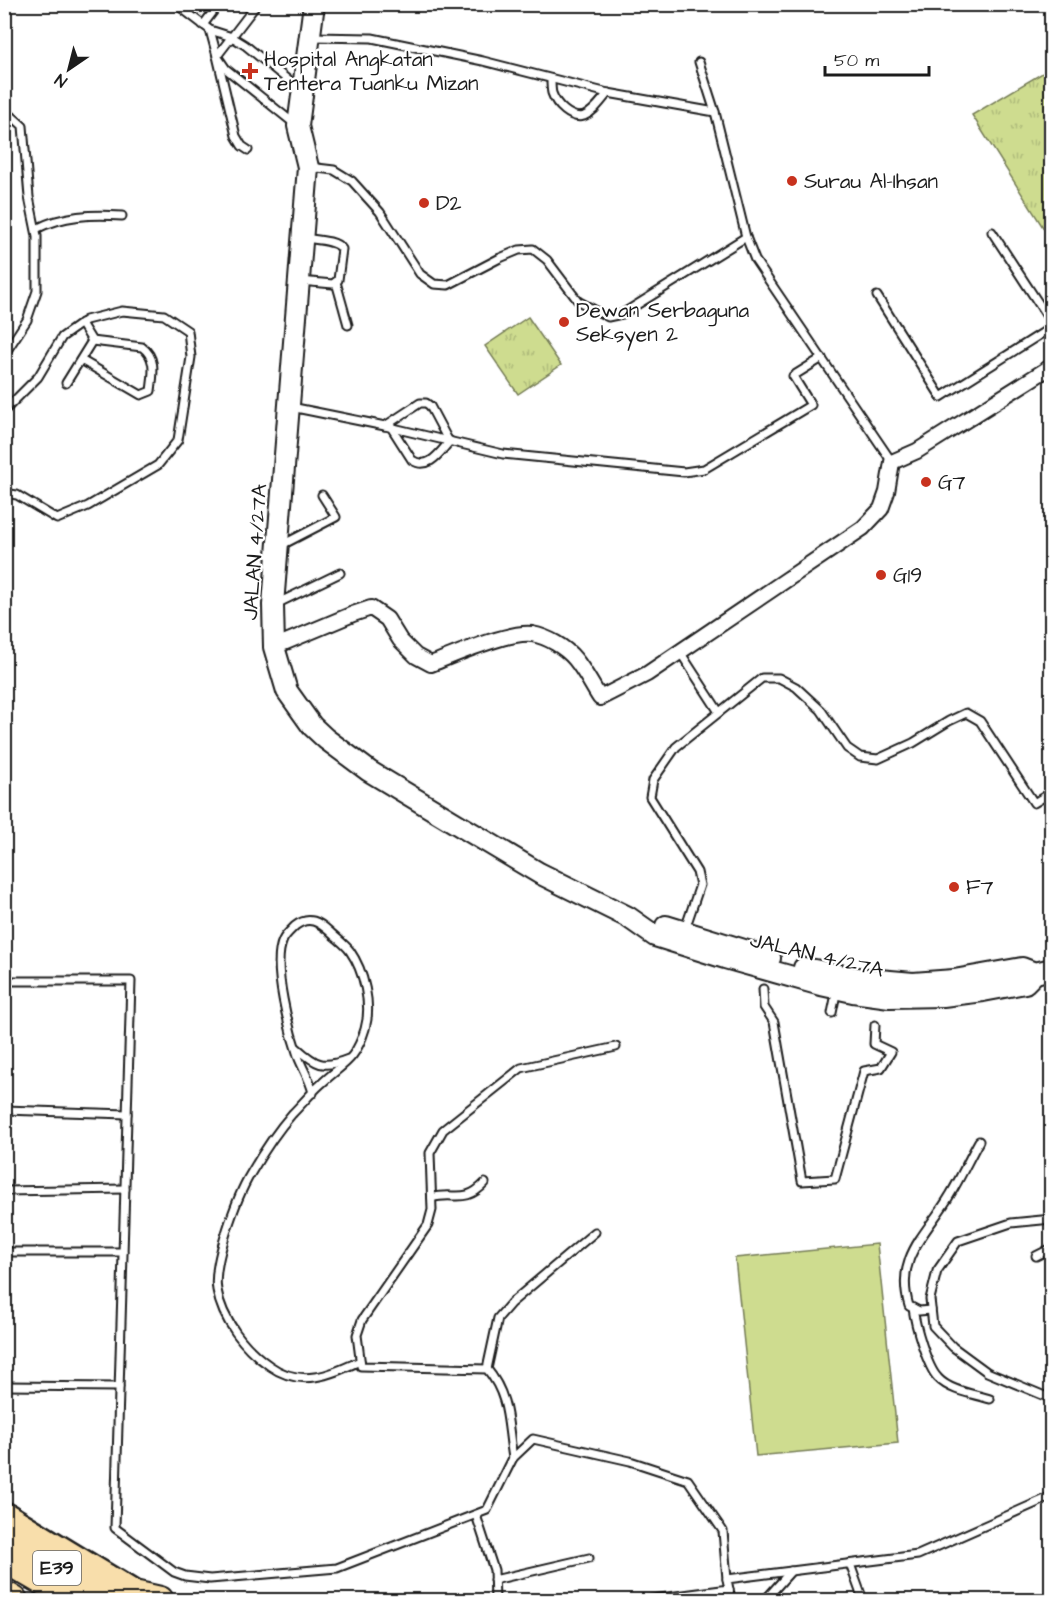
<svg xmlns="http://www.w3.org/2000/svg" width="1056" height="1605" font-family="'Architects Daughter',sans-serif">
<defs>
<pattern id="park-tufts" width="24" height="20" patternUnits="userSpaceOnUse" patternTransform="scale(1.5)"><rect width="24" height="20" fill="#cedc8f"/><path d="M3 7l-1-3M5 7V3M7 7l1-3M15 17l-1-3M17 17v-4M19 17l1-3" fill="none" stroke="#b0bc7b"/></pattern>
</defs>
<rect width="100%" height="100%" fill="#fff"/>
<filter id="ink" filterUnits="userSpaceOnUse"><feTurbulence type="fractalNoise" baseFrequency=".0167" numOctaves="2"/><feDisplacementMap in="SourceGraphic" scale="12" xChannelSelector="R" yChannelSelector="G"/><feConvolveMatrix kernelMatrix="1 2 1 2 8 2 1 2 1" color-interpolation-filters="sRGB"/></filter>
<g filter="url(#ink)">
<g fill="url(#park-tufts)" stroke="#757c56" stroke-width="1.5">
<path d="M1051 68V240L972 115Z"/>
<path d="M528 317 561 365 518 394 485 346Z"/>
</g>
<path fill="#cedc8f" stroke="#757c56" stroke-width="1.5" d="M877 1244 898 1443 756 1456 735 1258Z"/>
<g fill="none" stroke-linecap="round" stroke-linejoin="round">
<g stroke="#1c1c1c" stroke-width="11">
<g id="lane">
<path d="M176 4 210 30 232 37 245 45 299 89"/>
<path d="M409 4V5"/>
<path d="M203 25 219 4"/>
<path d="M210 30 217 56 226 69 296 125"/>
<path d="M312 37 372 38 483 61 608 93 715 112"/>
<path d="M699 62 715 112 746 237 755 260 892 462"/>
<path d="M551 79C551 83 551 89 552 93 556 105 571 120 584 116 594 112 601 101 608 93"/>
<path d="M4 109 23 126 29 197 37 236V291L27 320 4 355"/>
<path d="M248 150 242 146 236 136 217 56 257 4"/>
<path d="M309 167 334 170 352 181 380 212 420 274 434 284 448 285 500 258 519 250 533 249 547 260 578 301 608 317 622 314 746 237"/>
<path d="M36 229C63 215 92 214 122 216"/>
<path d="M992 232 1052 324"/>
<path d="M300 281 333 284 338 280 342 249C336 240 316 240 304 238"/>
<path d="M336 282 348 325"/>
<path d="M877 296 941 397 1052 327"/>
<path d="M81 323 92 341 142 347C157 358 153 374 151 391L141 395 81 360"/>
<path d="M66 383 92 341"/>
<path d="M291 407 385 426 503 454 684 472 704 469 811 405 793 376 822 358"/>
<path d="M4 411 38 377 62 337 86 320 122 311 164 315 188 331 191 357 178 440 158 465 88 506 57 519 17 495 4 493"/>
<path d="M385 426 420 403H426L430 406 448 440"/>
<path d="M391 427 412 460C429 471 440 452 450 441"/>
<path d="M280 546 336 517 322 495"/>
<path d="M276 604 340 573"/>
<path d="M680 652 719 712"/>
<path d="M685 929 700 885 697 872 650 797 653 780 676 747 762 678H779L796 687 821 710 847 748 860 757 878 759 913 743 949 721 966 713 980 721 1034 803 1052 792"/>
<path d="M4 981H131L115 1528 174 1572 185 1576 210 1579 337 1568 487 1510 513 1458 533 1439 630 1461 688 1480 723 1531 727 1579"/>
<path d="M763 989 764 1007 774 1022 802 1181 835 1179 864 1071 881 1068 891 1052 874 1044 875 1025"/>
<path d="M832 1013 837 989"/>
<path d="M297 1048C316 1065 323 1069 348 1059"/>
<path d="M313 1093C310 1080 304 1071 299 1059 290 1033 271 965 283 940 285 935 291 930 295 926 309 915 319 922 330 932 336 938 345 944 350 951 364 971 372 1005 365 1029 355 1062 343 1063 321 1084 311 1093 302 1104 292 1114 278 1130 262 1154 251 1173 237 1196 212 1264 217 1290 222 1320 245 1349 270 1366 301 1388 329 1375 360 1361"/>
<path d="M4 1110 127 1114"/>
<path d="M4 1191 125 1189"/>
<path d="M432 1198C454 1191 464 1205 485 1183"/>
<path d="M1052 1219 1011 1223 958 1241 937 1271 930 1299 933 1326 953 1347 987 1372 1052 1399"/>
<path d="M4 1252H123"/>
<path d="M1036 1256 1052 1248"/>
<path d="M913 1308C915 1324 927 1367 938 1378 950 1391 974 1394 990 1399"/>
<path d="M931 1310 919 1311 909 1306C894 1256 928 1233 950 1195 961 1177 969 1159 979 1141"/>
<path d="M487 1369 498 1318 511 1303 595 1232"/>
<path d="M4 1386 119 1387"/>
<path d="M513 1458C507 1423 510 1397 487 1369L361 1366 357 1335 362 1320 428 1225 432 1210 430 1153 443 1130 521 1068 616 1047"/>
<path d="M476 1515 494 1570 495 1600"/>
<path d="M850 1564 863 1600"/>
<path d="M494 1580 589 1558"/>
<path d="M645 1600 729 1589"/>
<path d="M731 1600 727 1579 918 1555 1052 1496"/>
<path d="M765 1600 791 1571"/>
</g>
</g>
<g stroke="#1c1c1c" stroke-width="18">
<path id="street" d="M274 647 353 614 371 608 387 619 400 640 416 656 431 664C454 655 509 631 532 634 548 637 565 647 575 659 585 671 592 686 600 698L647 674 863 528 881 509 887 492 892 462 917 451 1052 366"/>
</g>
<g stroke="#1c1c1c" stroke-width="24">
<g id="secondary">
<path d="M314 4 298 126 308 167 273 605 274 647 287 691 312 726 326 739 369 771 462 827 539 873 628 917 655 936 725 958 821 985 853 992 890 997 943 996 983 991 1025 983 1035 973 1052 969"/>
<path d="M666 926 770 958"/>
<path d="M804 968 856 978 913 983 954 980 1022 968 1035 973"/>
</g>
</g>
<g stroke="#1c1c1c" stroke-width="27">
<path id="primary" d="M4 1513 147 1600"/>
</g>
<g stroke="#1c1c1c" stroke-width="30">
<g id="highway">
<path d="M4 1536 110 1600"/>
<path d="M4 1559 74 1600"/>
<path d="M4 1594 14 1600"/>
<path d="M138 1595 160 1600"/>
</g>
</g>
<use href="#lane" stroke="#fff" stroke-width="7"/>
<use href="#street" stroke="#fff" stroke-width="14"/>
<use href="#secondary" stroke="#fff" stroke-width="20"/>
<use href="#primary" stroke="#f8deab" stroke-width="22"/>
<use href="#highway" stroke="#f8deab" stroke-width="26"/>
</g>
</g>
<g fill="#c8321e" stroke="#fff" stroke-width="2">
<path d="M247 62h6v6h6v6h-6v6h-6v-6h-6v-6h6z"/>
<circle cx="792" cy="181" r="6"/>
<circle cx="424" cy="203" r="6"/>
<circle cx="564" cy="322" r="6"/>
<circle cx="926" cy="482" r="6"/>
<circle cx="881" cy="575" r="6"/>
<circle cx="954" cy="887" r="6"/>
</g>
<g text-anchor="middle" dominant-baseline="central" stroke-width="4.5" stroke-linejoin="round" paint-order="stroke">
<rect fill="#fff" stroke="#606060" stroke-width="1.5" x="33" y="1551" width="48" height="34" rx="4.5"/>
<g font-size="20" font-weight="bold" fill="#1c1c1c">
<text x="57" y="1568">E39</text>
</g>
<g font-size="21" fill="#1c1c1c" stroke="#fff" text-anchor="start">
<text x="264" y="59">Hospital Angkatan<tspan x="264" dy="24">Tentera Tuanku Mizan</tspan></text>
<text x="804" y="181">Surau Al-Ihsan</text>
<text x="436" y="203">D2</text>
<text x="576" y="310">Dewan Serbaguna<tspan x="576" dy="24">Seksyen 2</tspan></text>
<text x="938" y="482">G7</text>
<text x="893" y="575">G19</text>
<text x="966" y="887">F7</text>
</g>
<g font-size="21" fill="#1c1c1c" stroke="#fff">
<text transform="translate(255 552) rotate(-86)">JALAN 4/27A</text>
<text transform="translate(817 955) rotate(13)">JALAN 4/27A</text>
</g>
</g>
<rect width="1056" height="1605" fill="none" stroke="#fff" stroke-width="24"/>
<rect x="12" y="12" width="1032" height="1581" fill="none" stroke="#1c1c1c" stroke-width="2" filter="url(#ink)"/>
<g transform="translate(69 69) rotate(215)" stroke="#ffffff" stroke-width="4.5" paint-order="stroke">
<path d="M0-4.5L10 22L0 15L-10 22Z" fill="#1c1c1c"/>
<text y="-9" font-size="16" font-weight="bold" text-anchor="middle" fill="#1c1c1c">N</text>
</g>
<path d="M825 66v9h104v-9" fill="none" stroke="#1c1c1c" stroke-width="3"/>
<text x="834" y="66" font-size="18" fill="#1c1c1c" stroke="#ffffff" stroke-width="4.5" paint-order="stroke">50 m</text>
</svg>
